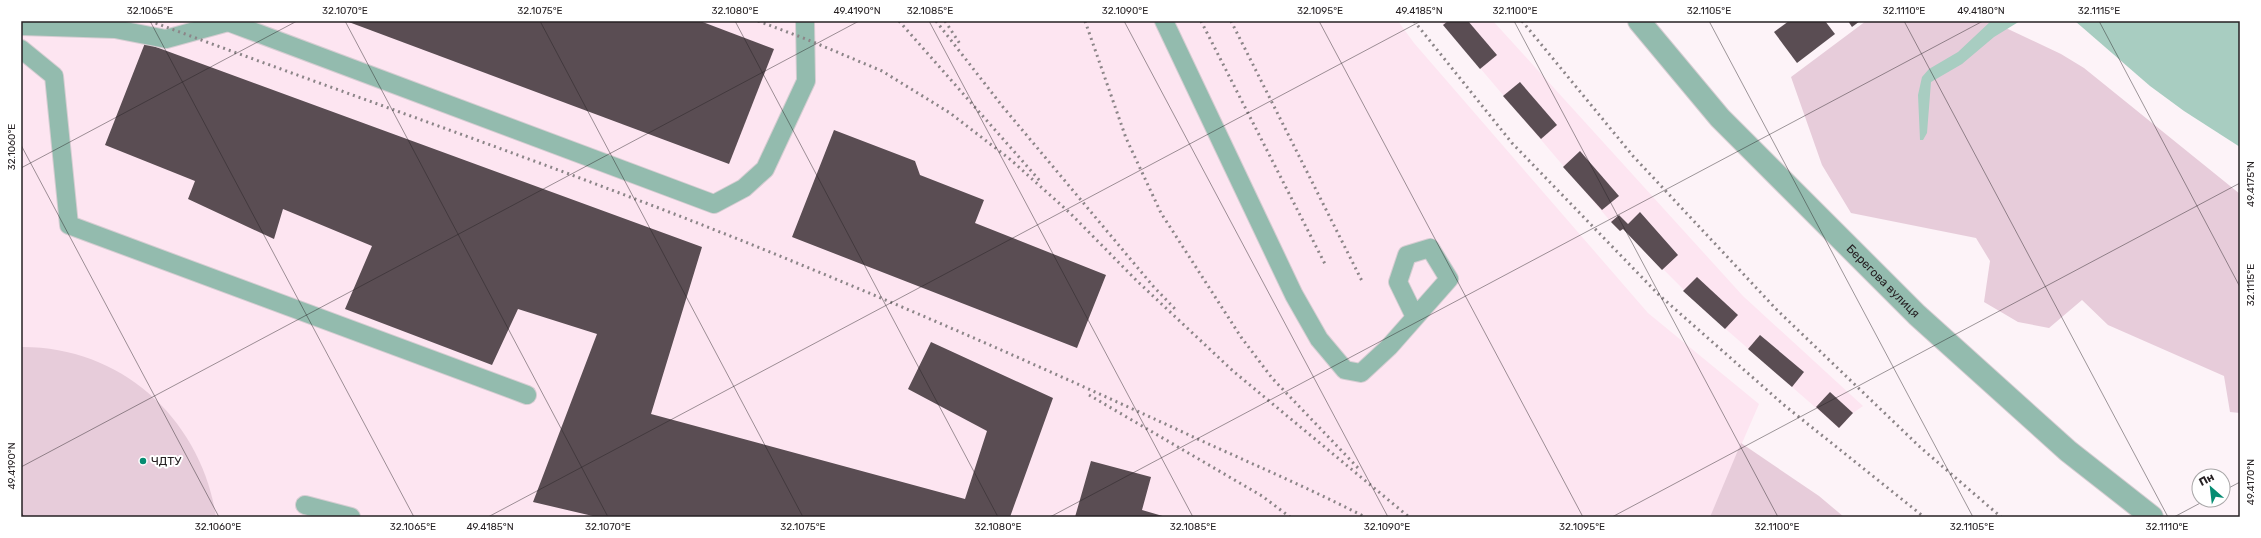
<svg xmlns="http://www.w3.org/2000/svg" width="2261" height="538" font-family="Rubik,sans-serif">
<rect width="100%" height="100%" fill="#fdf3f8"/>
<g fill="#fde5f1">
<path d="M21 21H1398L1414 43 1648 313 1759 404 1710 517H21Z"/>
<path d="M1440 21H1493L1743 296 1863 406 1853 413 1839 428 1704 310 1623 229 1620 231 1611 222Z"/>
</g>
<g fill="#e7ccda">
<path d="M1866 21H1991L2061 54 2084 68 2240 194V413L2230 412 2224 376 2108 325 2082 300 2049 328 2018 322 1984 302 1990 261 1976 238 1851 213 1822 165 1791 77Z"/>
<path d="M21 347C121 346 201 419 216 517H21Z"/>
<path d="M1741 443 1819 496 1844 517H1710Z"/>
</g>
<g fill="#a8cdc1">
<path d="M1991 21H2020L1994 37 1962 64 1931 82 1927 133 1923 140H1920L1918 95 1922 77 1929 69 1958 52Z"/>
<path d="M2075 21H2240V147L2184 111 2150 86Z"/>
</g>
<g fill="#5a4d53">
<path d="M346 21H700L774 49 729 164Z"/>
<path d="M1448 21H1468L1497 55 1480 69 1443 25Z"/>
<path d="M1789 21H1825L1835 34 1797 63 1774 32Z"/>
<path d="M1848 21H1860L1852 27Z"/>
<path d="M145 43 702 247 651 414 965 499 987 431 908 389 931 342 1053 398 1010 517H597L533 502 597 334 518 309 492 365 345 309 372 246 283 209 274 239 188 199 195 181 105 145Z"/>
<path d="M1520 82 1557 125 1541 139 1503 96Z"/>
<path d="M834 130 915 161 920 175 984 200 975 223 1106 275 1077 348 792 237Z"/>
<path d="M1580 151 1619 196 1602 210 1563 167Z"/>
<path d="M1640 212 1678 255 1662 270 1623 229 1620 231 1611 222 1619 215 1628 224Z"/>
<path d="M1697 277 1738 315 1725 329 1683 291Z"/>
<path d="M1760 335 1804 372 1792 387 1748 349Z"/>
<path d="M1830 392 1853 413 1839 428 1816 407Z"/>
<path d="M1091 461 1151 477 1142 510 1166 517H1075Z"/>
</g>
<g fill="none" stroke-linecap="round" stroke-linejoin="round">
<g stroke="#d6cdd2" stroke-width="20">
<g id="lane">
<path d="M1164 21 1294 295 1319 339 1345 370 1361 373 1389 347 1449 279 1430 248 1407 255 1398 282 1415 317"/>
<path d="M21 26 115 29 166 39 228 22 714 204 744 188 765 169 806 81 805 21"/>
<path d="M21 49 54 76 69 225 527 395"/>
<path d="M305 505 351 517"/>
</g>
</g>
<g stroke="#d6cdd2" stroke-width="24">
<g id="street">
<path id="s1" d="M1639 21 1720 118 1917 315 2068 451 2152 517"/>
</g>
</g>
<use href="#lane" stroke="#93bbae" stroke-width="18"/>
<use href="#street" stroke="#93bbae" stroke-width="22"/>
<g stroke="#8c8588" stroke-width="3" stroke-dasharray="2 4" stroke-linecap="butt">
<path d="M150 21C362 100 578 173 787 259 917 312 1046 369 1174 428 1238 458 1303 485 1365 517"/>
<path d="M758 21 806 39 882 71 950 113 1011 160 1070 213 1136 280 1233 371 1409 517"/>
<path d="M899 21 1040 181"/>
<path d="M936 21 1003 107 1153 286 1176 310"/>
<path d="M945 21 960 44"/>
<path d="M1085 21 1126 138 1161 213 1241 337 1272 378 1359 469"/>
<path d="M1201 21 1326 266"/>
<path d="M1231 21 1363 283"/>
<path d="M1414 21 1512 143 1659 295 1784 405 1924 517"/>
<path d="M1522 21 1633 156 1777 310 1920 447 2001 517"/>
<path d="M1089 395 1262 496 1290 517"/>
</g>
</g>
<path fill="none" stroke="#262123" stroke-width="1" stroke-opacity="0.45" d="M150 21 414 517M345 21 608 517M540 21 803 517M735 21 998 517M929 21 1193 517M1124 21 1388 517M1319 21 1583 517M1514 21 1778 517M1709 21 1973 517M1904 21 2168 517M2099 21 2240 287M21 145 219 517M21 168 297 21M21 467 859 21M2223 491 2240 482M21 512 24 517M488 517 1421 21M1050 517 1983 21M1612 517 2240 183M2174 517 2206 500"/>
<circle fill="#068c72" stroke="#fff" stroke-width="1.5" cx="143" cy="461" r="4"/>
<g text-anchor="middle" dominant-baseline="central" stroke-width="4" stroke-linejoin="round" paint-order="stroke">
<g font-size="12" fill="#262123" stroke="#fff">
<text stroke="none"><textPath href="#s1" startOffset="357">Берегова вулиця</textPath></text>
</g>
<g font-size="12" fill="#262123" stroke="#fff" text-anchor="start">
<text x="151" y="461">ЧДТУ</text>
</g>
</g>
<rect width="2261" height="538" fill="none" stroke="#ffffff" stroke-width="44"/>
<g transform="translate(2211 488) rotate(332)"><circle r="19" fill="#ffffff" stroke="#a8a6a7"/>
<path d="M0-3L7 15L0 10L-7 15Z" fill="#068c72"/>
<text y="-6" font-size="11" font-weight="bold" text-anchor="middle" fill="#262123">Пн</text>
</g>
<rect x="22" y="22" width="2217" height="494" fill="none" stroke="#262123" stroke-width="1.5"/>
<g font-size="10" text-anchor="middle" fill="#262123">
<text x="150" y="14">32.1065°E</text>
<text x="345" y="14">32.1070°E</text>
<text x="540" y="14">32.1075°E</text>
<text x="735" y="14">32.1080°E</text>
<text x="857" y="14">49.4190°N</text>
<text x="930" y="14">32.1085°E</text>
<text x="1125" y="14">32.1090°E</text>
<text x="1320" y="14">32.1095°E</text>
<text x="1419" y="14">49.4185°N</text>
<text x="1515" y="14">32.1100°E</text>
<text x="1709" y="14">32.1105°E</text>
<text x="1904" y="14">32.1110°E</text>
<text x="1981" y="14">49.4180°N</text>
<text x="2099" y="14">32.1115°E</text>
<text transform="translate(11 147) rotate(-90)" y="4">32.1060°E</text>
<text transform="translate(2250 184) rotate(-90)" y="4">49.4175°N</text>
<text transform="translate(2250 285) rotate(-90)" y="4">32.1115°E</text>
<text transform="translate(11 466) rotate(-90)" y="4">49.4190°N</text>
<text transform="translate(2250 482) rotate(-90)" y="4">49.4170°N</text>
<text x="218" y="530">32.1060°E</text>
<text x="413" y="530">32.1065°E</text>
<text x="490" y="530">49.4185°N</text>
<text x="608" y="530">32.1070°E</text>
<text x="803" y="530">32.1075°E</text>
<text x="998" y="530">32.1080°E</text>
<text x="1193" y="530">32.1085°E</text>
<text x="1387" y="530">32.1090°E</text>
<text x="1582" y="530">32.1095°E</text>
<text x="1777" y="530">32.1100°E</text>
<text x="1972" y="530">32.1105°E</text>
<text x="2167" y="530">32.1110°E</text>
</g>
</svg>
